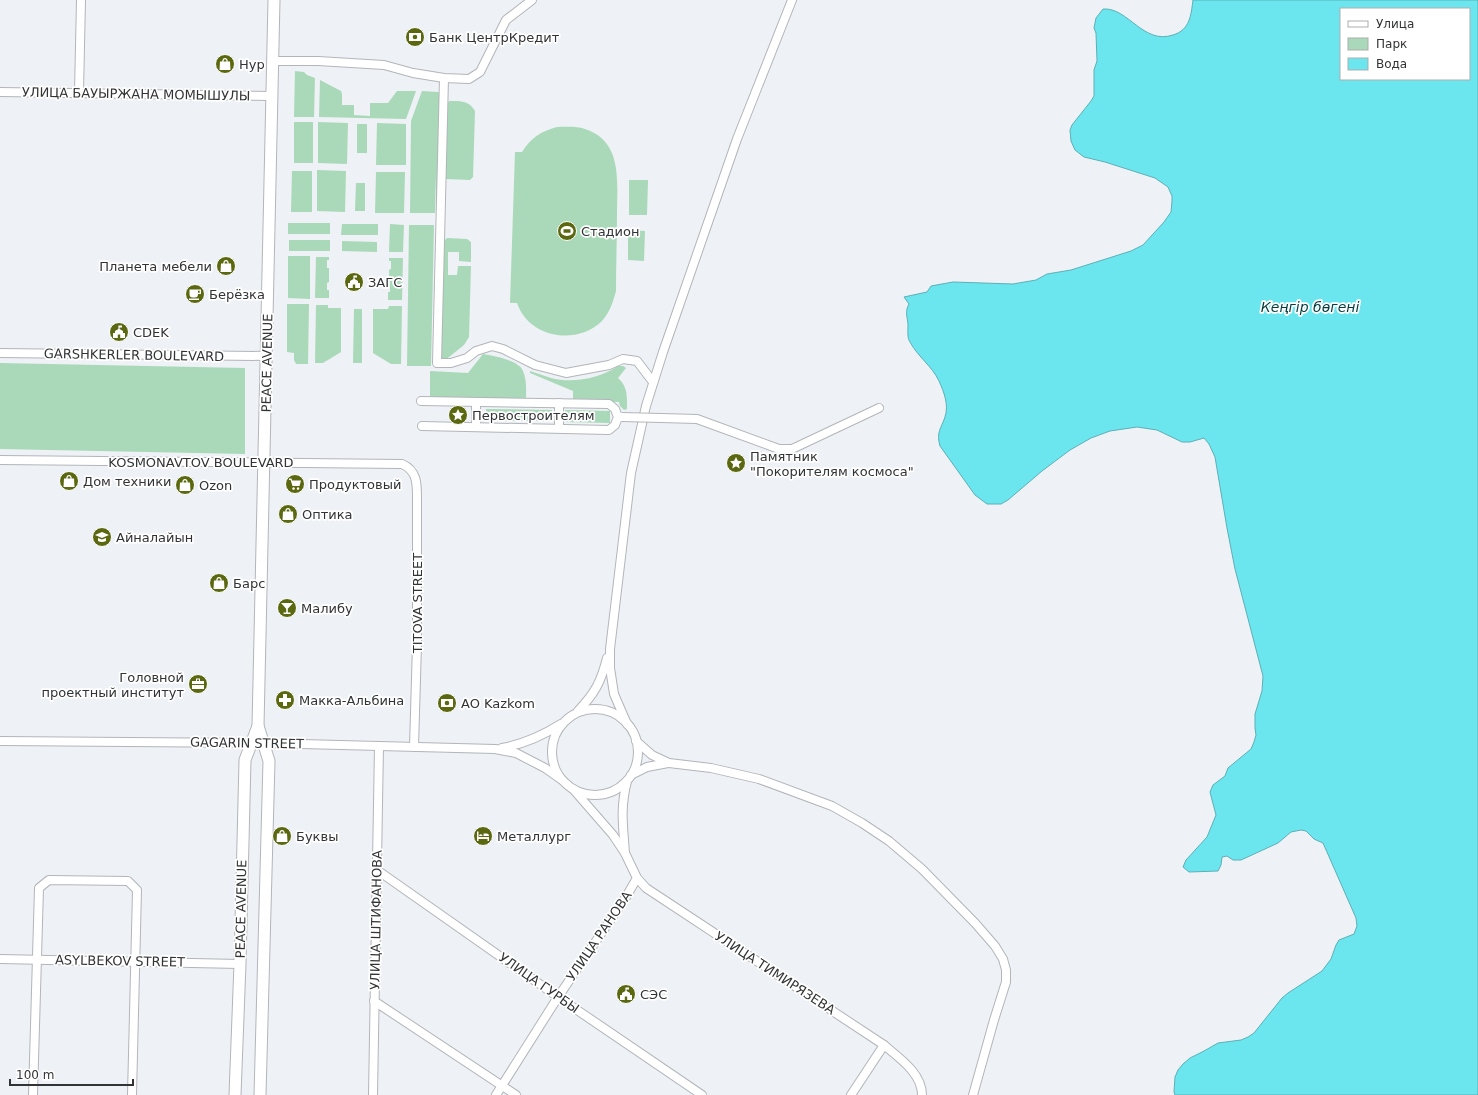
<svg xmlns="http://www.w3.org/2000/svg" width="1478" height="1095" font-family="'DejaVu Sans',sans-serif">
<rect width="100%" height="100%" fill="#eef1f5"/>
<g fill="#a9d9b8">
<path d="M295 71 304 72 307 75 315 78 314 117H294Z"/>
<path d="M320 80 341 91 342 94V105H354V115L370 116V103H388L397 91H416L406 119 319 117Z"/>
<path d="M422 91 438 92 441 95 437 212H436V173L435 213H410L411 121Z"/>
<path d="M449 101C459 101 469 100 475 111L473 177 470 180 445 179 447 105Z"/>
<rect x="294" y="122" width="19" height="41"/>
<path d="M318 122 348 123 347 164 318 163Z"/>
<path d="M377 123 406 124V165H376Z"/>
<rect x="357" y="124" width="10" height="29"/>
<path d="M557 127C567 127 576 126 585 129 623 141 617 182 617 213 617 239 616 265 616 291 613 302 610 312 602 321 576 346 529 338 517 303H510L515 152H522C531 138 541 131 557 127Z"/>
<path d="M317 170 346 171 345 212 317 211Z"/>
<path d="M292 171H312V212H291Z"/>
<path d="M376 172H405L404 213H375Z"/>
<path d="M629 180H648L647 215H629Z"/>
<path d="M356 183H365V211H355Z"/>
<rect x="288" y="223" width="42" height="11"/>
<path d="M342 224H378V235H341Z"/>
<path d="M390 224 404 225 403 252H389Z"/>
<path d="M409 225H434L431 366H407Z"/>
<path d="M628 230 645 231 644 261 628 260Z"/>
<path d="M447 238 467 239 471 242V262L459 261V252H448V275H457L458 266H471L469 337 464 345 444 361 441 359 444 241Z"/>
<rect x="289" y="240" width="41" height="11"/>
<path d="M342 241 377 242V252L342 251Z"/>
<path d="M288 256H310V299L288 298Z"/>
<path d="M316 257H329V260H327V268H329V282L327 283V290H329V298H315Z"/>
<path d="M389 258H403L402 300H388V292H390L389 270 391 269V261H389Z"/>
<path d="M287 304H309L308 364H296L294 360V353L287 352Z"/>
<path d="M316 305H328V308H341V352L323 363H315Z"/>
<path d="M389 306H402L401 364H391L373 353V309H388Z"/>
<path d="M354 309H362V363H353Z"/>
<path d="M483 354C494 356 519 360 523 371 527 380 526 391 526 400L430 398V371L468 373Z"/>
<path d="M0 363 245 368V454L0 449Z"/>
<path d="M618 366H623L626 368 618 378C628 386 627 398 627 409L624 410 620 406 619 402 573 401V391L530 373V371C537 373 544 376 551 378 573 384 600 378 618 366Z"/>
<path d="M486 409 552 410V421H486Z"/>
<path d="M565 410 610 411V423L565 422Z"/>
</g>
<path fill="#6ce6ee" stroke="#5bb0b6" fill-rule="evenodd" d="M1193 0H1478V1095H1175L1174 1092 1175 1077 1178 1070 1183 1064 1190 1058 1204 1051 1218 1043 1241 1040 1248 1037 1254 1033 1282 998 1288 993 1322 971 1331 959 1336 945 1339 940 1354 934 1357 926 1356 918 1323 843 1314 839 1306 831 1301 830 1291 832 1278 843 1241 860H1233L1227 856 1222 857 1221 865 1218 871 1189 872 1183 867 1186 860 1207 837 1216 815 1210 792 1213 785 1225 776 1228 768 1251 749 1254 742 1256 735 1255 728V714L1262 691 1263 676 1235 569 1227 528 1215 457 1209 444 1204 438 1190 442H1182L1157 430 1137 427 1110 431 1091 438 1070 450 1042 471 1008 500 1001 504H987L975 495 940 446C936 432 941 429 945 417 949 405 944 392 939 381 932 366 918 357 910 342 907 338 908 330 908 324 907 316 905 311 909 304L904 297 927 292 931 286 953 282 1013 284 1036 280 1047 274 1071 270 1131 251 1143 245 1164 222 1171 212 1172 201V196L1168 187 1155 178 1105 162 1084 157 1075 150 1071 141 1070 130 1072 125 1091 101 1094 96V70L1097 61 1096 33 1094 28 1096 18 1103 9C1128 7 1143 45 1173 35 1190 30 1191 15 1193 0ZM1341 9H1469V79H1341Z"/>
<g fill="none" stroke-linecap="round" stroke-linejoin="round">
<g stroke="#b2b5b9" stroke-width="10">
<g id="minor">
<path d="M272 61H318L384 65 413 73 444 78 469 79 480 72 506 20 532 0"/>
<path d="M444 78 437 363H451L467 358 476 351 492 346 503 349 535 365 566 373 609 365 623 359 637 361 653 382"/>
<path d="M0 92 272 96"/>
<path d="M79 92 81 0"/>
<path d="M0 353 267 356"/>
<path d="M421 401 609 404 615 409 618 417 615 425 609 430 422 426"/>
<path d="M559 403V428"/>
<path d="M661 418 697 419 779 449H792L879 408"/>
<path d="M476 427V402"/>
<path d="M0 460 402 464C418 471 417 485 417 500V644L414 747"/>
<circle cx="595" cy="752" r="43"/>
<path d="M578 711C595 693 601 682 607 658"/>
<path d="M627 724 614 694 610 668V649L631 473 646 406 663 352 737 139 792 0"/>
<path d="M0 741 263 743 495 749 516 753 545 768 562 780"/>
<path d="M636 741 652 755 669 763 711 768 759 779 832 806 862 823 889 841 922 869 975 923 995 946 1003 959 1006 970V982L994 1020 973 1095"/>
<path d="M502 748C524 744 542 736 561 724"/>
<path d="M631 775 647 767 668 763"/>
<path d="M573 789 613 835 625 853 637 878 646 888 884 1045C899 1058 922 1073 922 1095"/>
<path d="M625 853C623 825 620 809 627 781"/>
<path d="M377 870 558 997 702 1095"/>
<path d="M0 959 240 964"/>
<path d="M374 1001 516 1095"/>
<path d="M33 1095 39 888 49 880 128 881 137 890 132 1095"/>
<path d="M373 1095 379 746"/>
<path d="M496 1095 558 997 626 897 637 878"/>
<path d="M851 1095 884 1045"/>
</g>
</g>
<g stroke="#b2b5b9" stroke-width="13">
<g id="major">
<path d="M235 1095 240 964 245 760 258 726"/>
<path d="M260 1095 269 761 258 726 274 0"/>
</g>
</g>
<use href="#minor" stroke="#fff" stroke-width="8"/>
<use href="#major" stroke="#fff" stroke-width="11"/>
<g stroke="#b2b5b9" stroke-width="10" stroke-linecap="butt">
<path id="minor-bridge" d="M622 417 661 418"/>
</g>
<use href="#minor-bridge" stroke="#fff" stroke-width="8"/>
</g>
<defs>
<g id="bank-disc" transform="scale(1)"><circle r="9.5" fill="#5b680f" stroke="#fff"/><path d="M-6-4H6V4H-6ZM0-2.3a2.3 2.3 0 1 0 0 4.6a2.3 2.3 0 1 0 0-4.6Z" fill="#fff"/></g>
<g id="shop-disc" transform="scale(1)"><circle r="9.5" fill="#5b680f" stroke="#fff"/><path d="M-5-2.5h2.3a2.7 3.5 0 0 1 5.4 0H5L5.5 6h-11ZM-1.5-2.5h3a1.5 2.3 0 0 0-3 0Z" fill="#fff"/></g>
<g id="stadium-disc" transform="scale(1)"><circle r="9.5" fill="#5b680f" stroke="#fff"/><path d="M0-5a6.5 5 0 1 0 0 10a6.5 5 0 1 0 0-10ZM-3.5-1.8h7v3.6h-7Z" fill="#fff"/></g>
<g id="civic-disc" transform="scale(1)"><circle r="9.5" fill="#5b680f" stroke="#fff"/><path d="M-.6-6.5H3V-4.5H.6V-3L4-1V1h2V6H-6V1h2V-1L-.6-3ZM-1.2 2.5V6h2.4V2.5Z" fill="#fff"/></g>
<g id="cafe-disc" transform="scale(1)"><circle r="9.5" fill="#5b680f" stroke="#fff"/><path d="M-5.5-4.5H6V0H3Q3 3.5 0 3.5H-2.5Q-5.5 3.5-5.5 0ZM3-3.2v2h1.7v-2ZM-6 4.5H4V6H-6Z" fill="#fff"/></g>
<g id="sight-disc" transform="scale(1)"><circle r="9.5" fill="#5b680f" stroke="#fff"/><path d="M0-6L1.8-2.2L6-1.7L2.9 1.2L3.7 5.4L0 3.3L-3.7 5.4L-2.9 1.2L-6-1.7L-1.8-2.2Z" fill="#fff"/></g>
<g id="supermarket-disc" transform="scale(1)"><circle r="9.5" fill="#5b680f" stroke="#fff"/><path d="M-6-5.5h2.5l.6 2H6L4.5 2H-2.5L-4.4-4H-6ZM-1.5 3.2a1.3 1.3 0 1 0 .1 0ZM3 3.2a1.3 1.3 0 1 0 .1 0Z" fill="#fff"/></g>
<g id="school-disc" transform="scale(1)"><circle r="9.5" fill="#5b680f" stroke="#fff"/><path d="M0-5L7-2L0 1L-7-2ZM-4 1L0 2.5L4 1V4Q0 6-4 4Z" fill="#fff"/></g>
<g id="bar-disc" transform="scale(1)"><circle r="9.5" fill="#5b680f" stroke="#fff"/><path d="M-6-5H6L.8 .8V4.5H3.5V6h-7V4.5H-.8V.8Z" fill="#fff"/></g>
<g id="office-disc" transform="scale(1)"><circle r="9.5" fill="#5b680f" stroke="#fff"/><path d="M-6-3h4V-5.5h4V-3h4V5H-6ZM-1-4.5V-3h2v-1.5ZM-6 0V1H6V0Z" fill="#fff"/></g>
<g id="pharmacy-disc" transform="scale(1)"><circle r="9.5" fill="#5b680f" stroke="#fff"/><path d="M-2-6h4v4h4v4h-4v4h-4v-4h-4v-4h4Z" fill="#fff"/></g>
<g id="hotel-disc" transform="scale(1)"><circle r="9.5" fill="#5b680f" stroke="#fff"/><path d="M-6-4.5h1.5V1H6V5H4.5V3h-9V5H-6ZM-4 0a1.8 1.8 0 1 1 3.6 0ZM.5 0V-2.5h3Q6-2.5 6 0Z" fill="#fff"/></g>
</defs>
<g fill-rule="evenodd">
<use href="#bank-disc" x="415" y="37"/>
<use href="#shop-disc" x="225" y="64"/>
<use href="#stadium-disc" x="567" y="231"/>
<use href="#shop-disc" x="226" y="266"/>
<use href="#civic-disc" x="354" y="282"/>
<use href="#cafe-disc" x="195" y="294"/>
<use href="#civic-disc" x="119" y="332"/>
<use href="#sight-disc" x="458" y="415"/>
<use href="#sight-disc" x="736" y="463"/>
<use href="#shop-disc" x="69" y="481"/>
<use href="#supermarket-disc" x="295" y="484"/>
<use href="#shop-disc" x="185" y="485"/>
<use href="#shop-disc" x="288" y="514"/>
<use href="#school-disc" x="102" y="537"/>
<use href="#shop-disc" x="219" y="583"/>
<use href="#bar-disc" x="287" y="608"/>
<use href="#office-disc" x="198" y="684"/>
<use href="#pharmacy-disc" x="285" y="700"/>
<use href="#bank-disc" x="447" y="703"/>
<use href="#shop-disc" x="282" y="836"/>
<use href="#hotel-disc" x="483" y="836"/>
<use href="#civic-disc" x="626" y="994"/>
</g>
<g text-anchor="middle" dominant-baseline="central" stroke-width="3.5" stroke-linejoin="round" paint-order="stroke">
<g font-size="13" fill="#323335" stroke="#fff" text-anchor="start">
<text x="429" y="37">Банк ЦентрКредит</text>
<text x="239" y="64">Нур</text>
<text x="581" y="231">Стадион</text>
<text x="212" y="266" text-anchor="end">Планета мебели</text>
<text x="368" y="282">ЗАГС</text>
<text x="209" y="294">Берёзка</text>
<text x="133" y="332">CDEK</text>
<text x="472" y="415">Первостроителям</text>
<text x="750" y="456">Памятник<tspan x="750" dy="15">"Покорителям космоса"</tspan></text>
<text x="83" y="481">Дом техники</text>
<text x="309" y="484">Продуктовый</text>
<text x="199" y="485">Ozon</text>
<text x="302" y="514">Оптика</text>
<text x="116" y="537">Айналайын</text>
<text x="233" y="583">Барс</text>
<text x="301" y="608">Малибу</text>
<text x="184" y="677" text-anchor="end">Головной<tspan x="184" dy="15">проектный институт</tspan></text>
<text x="299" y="700">Макка-Альбина</text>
<text x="461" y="703">AO Kazkom</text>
<text x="296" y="836">Буквы</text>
<text x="497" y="836">Металлург</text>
<text x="640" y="994">СЭС</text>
</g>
<g font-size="13" fill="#323335" stroke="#fff">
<text transform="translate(136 94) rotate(1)">УЛИЦА БАУЫРЖАНА МОМЫШУЛЫ</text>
<text transform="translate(134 355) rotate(1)">GARSHKERLER BOULEVARD</text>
<text transform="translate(267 363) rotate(-89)">PEACE AVENUE</text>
<text x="201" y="462">KOSMONAVTOV BOULEVARD</text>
<text transform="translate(417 603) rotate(-90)">TITOVA STREET</text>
<text transform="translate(247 743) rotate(1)">GAGARIN STREET</text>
<text transform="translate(241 909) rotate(-89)">PEACE AVENUE</text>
<text transform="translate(376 920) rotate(-89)">УЛИЦА ШТИФАНОВА</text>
<text transform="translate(599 936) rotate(-56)">УЛИЦА РАНОВА</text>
<text transform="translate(120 961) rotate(1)">ASYLBEKOV STREET</text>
<text transform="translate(775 973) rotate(33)">УЛИЦА ТИМИРЯЗЕВА</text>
<text transform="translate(539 983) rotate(35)">УЛИЦА ГУРБЫ</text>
</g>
<g font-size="14" font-style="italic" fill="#003e41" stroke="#fff">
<text x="1310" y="307">Кеңгір бөгені</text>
</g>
</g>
<rect x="1340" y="8" width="130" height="72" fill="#ffffff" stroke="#adadae"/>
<rect x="1348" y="21" width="20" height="6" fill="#ffffff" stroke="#adadae"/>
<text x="1376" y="28" font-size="12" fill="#323335">Улица</text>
<rect x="1348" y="38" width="20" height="12" fill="#a9d9b8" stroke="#adadae"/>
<text x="1376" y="48" font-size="12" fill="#323335">Парк</text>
<rect x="1348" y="58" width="20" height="12" fill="#6ce6ee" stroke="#adadae"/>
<text x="1376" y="68" font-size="12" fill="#323335">Вода</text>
<path d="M10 1079v6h123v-6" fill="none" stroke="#323335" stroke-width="2"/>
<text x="16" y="1079" font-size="12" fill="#323335" stroke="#ffffff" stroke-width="3" paint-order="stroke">100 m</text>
</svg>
